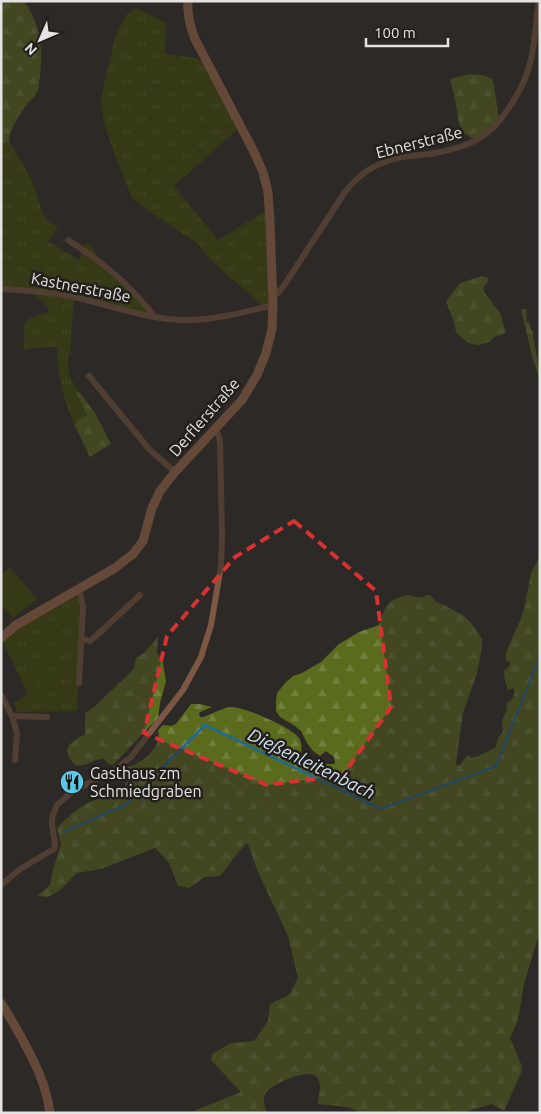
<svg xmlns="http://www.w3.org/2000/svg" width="541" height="1114" font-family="Ubuntu,sans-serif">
<defs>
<pattern id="grass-tufts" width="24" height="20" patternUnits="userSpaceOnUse" patternTransform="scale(1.25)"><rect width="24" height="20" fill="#404d00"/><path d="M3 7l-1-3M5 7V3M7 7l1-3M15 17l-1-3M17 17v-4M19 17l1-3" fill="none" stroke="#5b6625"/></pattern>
<pattern id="forest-firs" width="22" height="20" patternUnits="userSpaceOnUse" patternTransform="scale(1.25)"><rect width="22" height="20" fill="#5b6b1e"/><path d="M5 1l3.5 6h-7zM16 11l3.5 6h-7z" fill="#72803e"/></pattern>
</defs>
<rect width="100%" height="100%" fill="#2d2926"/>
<g fill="url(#grass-tufts)">
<path d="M135 9H139L166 23 165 54 198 58 207 69 238 129 174 186 218 240 267 210 269 311 210 260 197 243 143 207 132 198 114 153 103 119 101 98 116 34 127 14Z"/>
<path d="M9 141 31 178 44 216 49 222 58 227 48 241 79 260 85 244H90L100 261 154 315 97 301 1 287V144L7 143Z"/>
<path d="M33 293 75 299 73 310 70 356 68 355 69 376 80 393 77 392 87 415 74 424C63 399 57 374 57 347L31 348 23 351C25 344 25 341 24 334 20 318 36 317 48 312V307Z"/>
<path d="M77 596 81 607 77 711 17 712 14 703 28 694 3 642 19 627Z"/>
</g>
<g fill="url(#forest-firs)">
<path d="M1 1H24C41 26 43 47 40 76 39 82 39 89 36 94 34 98 30 100 28 103 21 112 9 130 9 141L7 143 1 144Z"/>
<path d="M469 74C478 75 486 74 493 80L499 119 483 134 474 139 464 133 459 124 456 104 450 79Z"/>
<path d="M482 276 488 278V282L484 286V292L500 313 506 333 494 337 489 342 483 344 477 345 468 343 456 333 455 325 446 301 460 283Z"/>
<path d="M521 309H526L527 316 526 321 530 323 531 330 533 331C533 347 540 362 540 379L533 360Z"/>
<path d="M76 392 80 393 95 413 111 444 90 457 74 424 87 415Z"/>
<path d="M540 556V931L524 984 518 1020 510 1038 522 1066 521 1073 504 1111 492 1104 461 1113H361L348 1107 318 1104C318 1096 323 1084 317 1077 310 1067 270 1084 265 1094 262 1100 265 1107 267 1113H194V1111L241 1092 211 1060 212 1054 231 1043 254 1041 268 1021 270 1004 289 995 298 978 288 936 257 870 248 844H245L220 876 205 877 189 888 178 886 169 863 155 848 101 869 77 873 60 890 48 897 37 896 50 885 52 873 61 844 57 828C76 808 96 794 124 795V789L128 777 122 776 119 773C123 767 130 767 136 764 148 758 162 744 158 730L163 725 171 726 176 724 191 704H200L212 707 200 712 199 714 200 717H203C212 714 222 708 232 707 244 707 293 728 299 738 305 747 296 762 309 765L314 762 322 764H334L335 763 334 757 326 751 320 756 313 751 307 743 301 731 295 726 280 717 276 711V702L277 693 286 682 293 676 302 673 321 662 339 644 359 632 379 625C381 618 384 609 389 603 394 599 405 594 411 596 418 597 420 599 426 595L431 596 436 602 446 606 464 616 471 623 482 639V647L477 673 463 713 456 764 458 766C463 764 464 757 469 755L471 758C479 757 487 751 495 748L498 738 503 732 502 720 506 712 507 703 513 698 515 691 513 688 508 690 505 681 504 671 510 666V662L506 660V652L522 616 525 604 531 573Z"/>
<path d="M158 637 157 654 162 658 166 681 160 703 158 718 114 764 110 765 104 759C93 758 86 768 75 765 67 756 63 749 74 741 78 738 80 736 85 735V713L93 708 134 669 136 658 144 653Z"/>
</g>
<g fill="#404d00">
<path d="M10 567 37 599 13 618 1 604V575Z"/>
<path d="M38 671 42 680 27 687 23 678Z"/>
</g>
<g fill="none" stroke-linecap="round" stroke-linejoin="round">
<path stroke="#1369aa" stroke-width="2" d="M63 832 125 805 205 725 381 809 496 766 540 656"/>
<g stroke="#7c5743" stroke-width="6">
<path d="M68 240C94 257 116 273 137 296 143 303 150 309 154 317"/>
<path d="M1 289C26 290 50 292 74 297 108 305 147 319 182 320 210 321 246 312 273 305"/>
<path d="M273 295 278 293 283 287 345 192C361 171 383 159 409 156 418 155 427 155 435 153 473 146 492 136 512 103 517 94 523 86 526 76 535 52 535 26 539 1"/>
<path d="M89 376 149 449 175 472"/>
<path d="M82 639 90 641 96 636 140 595"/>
<path d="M79 683 83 606 79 589"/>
<path d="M1 695 12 716 17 733 15 760"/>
<path d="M12 716 47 717"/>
<path d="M1 885 20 869 54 849 55 843 52 825V818L57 805 74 790 108 774 120 766 131 757 183 690 201 657 211 625 221 566 222 536 220 442 218 434 215 430"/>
</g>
<g stroke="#a9704e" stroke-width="9">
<path d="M1 638 16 625 115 568 133 554 143 541 152 508 160 491 175 472 242 400 257 375 266 353 272 329 273 305 270 222 268 192 263 172 254 152 195 39C190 27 187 14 188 1"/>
<path d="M1 1003C8 1014 15 1026 21 1037 35 1063 46 1083 50 1113"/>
</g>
</g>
<path d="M0 0H541V1114H0ZM294 521 376 591 391 707 343 775 267 785 144 733 167 636 235 557Z" fill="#2d2926" fill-opacity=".55" fill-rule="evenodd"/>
<path fill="none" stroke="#d73131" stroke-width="4" stroke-dasharray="10 6" stroke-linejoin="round" d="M294 521 376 591 391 707 343 775 267 785 144 733 167 636 235 557Z"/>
<defs>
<g id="restaurant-disc" transform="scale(1.25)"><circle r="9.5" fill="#5bc8e6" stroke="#23201c"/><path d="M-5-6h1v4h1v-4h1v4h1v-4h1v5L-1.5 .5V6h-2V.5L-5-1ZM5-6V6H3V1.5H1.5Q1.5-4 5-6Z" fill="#111"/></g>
</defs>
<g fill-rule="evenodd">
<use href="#restaurant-disc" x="72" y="782"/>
</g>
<g text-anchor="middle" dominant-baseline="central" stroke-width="5" stroke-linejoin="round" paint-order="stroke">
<g font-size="16" fill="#e5e3e1" stroke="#23201c">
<text transform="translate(419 142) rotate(-14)">Ebnerstraße</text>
<text transform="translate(81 287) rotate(11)">Kastnerstraße</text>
<text transform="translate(204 417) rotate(-49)">Derflerstraße</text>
</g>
<g font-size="16" fill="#e5e3e1" stroke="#23201c" text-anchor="start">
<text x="90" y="773">Gasthaus zm<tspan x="90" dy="18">Schmiedgraben</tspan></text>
</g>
<g font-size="18" font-style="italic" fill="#d2e4f6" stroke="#23201c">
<text transform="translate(312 763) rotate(26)">Dießenleitenbach</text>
</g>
</g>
<rect width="541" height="1114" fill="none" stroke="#e5e3e1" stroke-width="5"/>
<g transform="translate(40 40) rotate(225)" stroke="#23201c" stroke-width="4" paint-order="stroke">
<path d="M0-4L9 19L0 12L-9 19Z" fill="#e5e3e1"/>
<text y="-8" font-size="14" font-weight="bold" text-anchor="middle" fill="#e5e3e1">N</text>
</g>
<path d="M366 38v8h82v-8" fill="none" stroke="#e5e3e1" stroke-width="2.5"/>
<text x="374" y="38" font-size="15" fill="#e5e3e1" stroke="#23201c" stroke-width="4" paint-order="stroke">100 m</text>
</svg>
